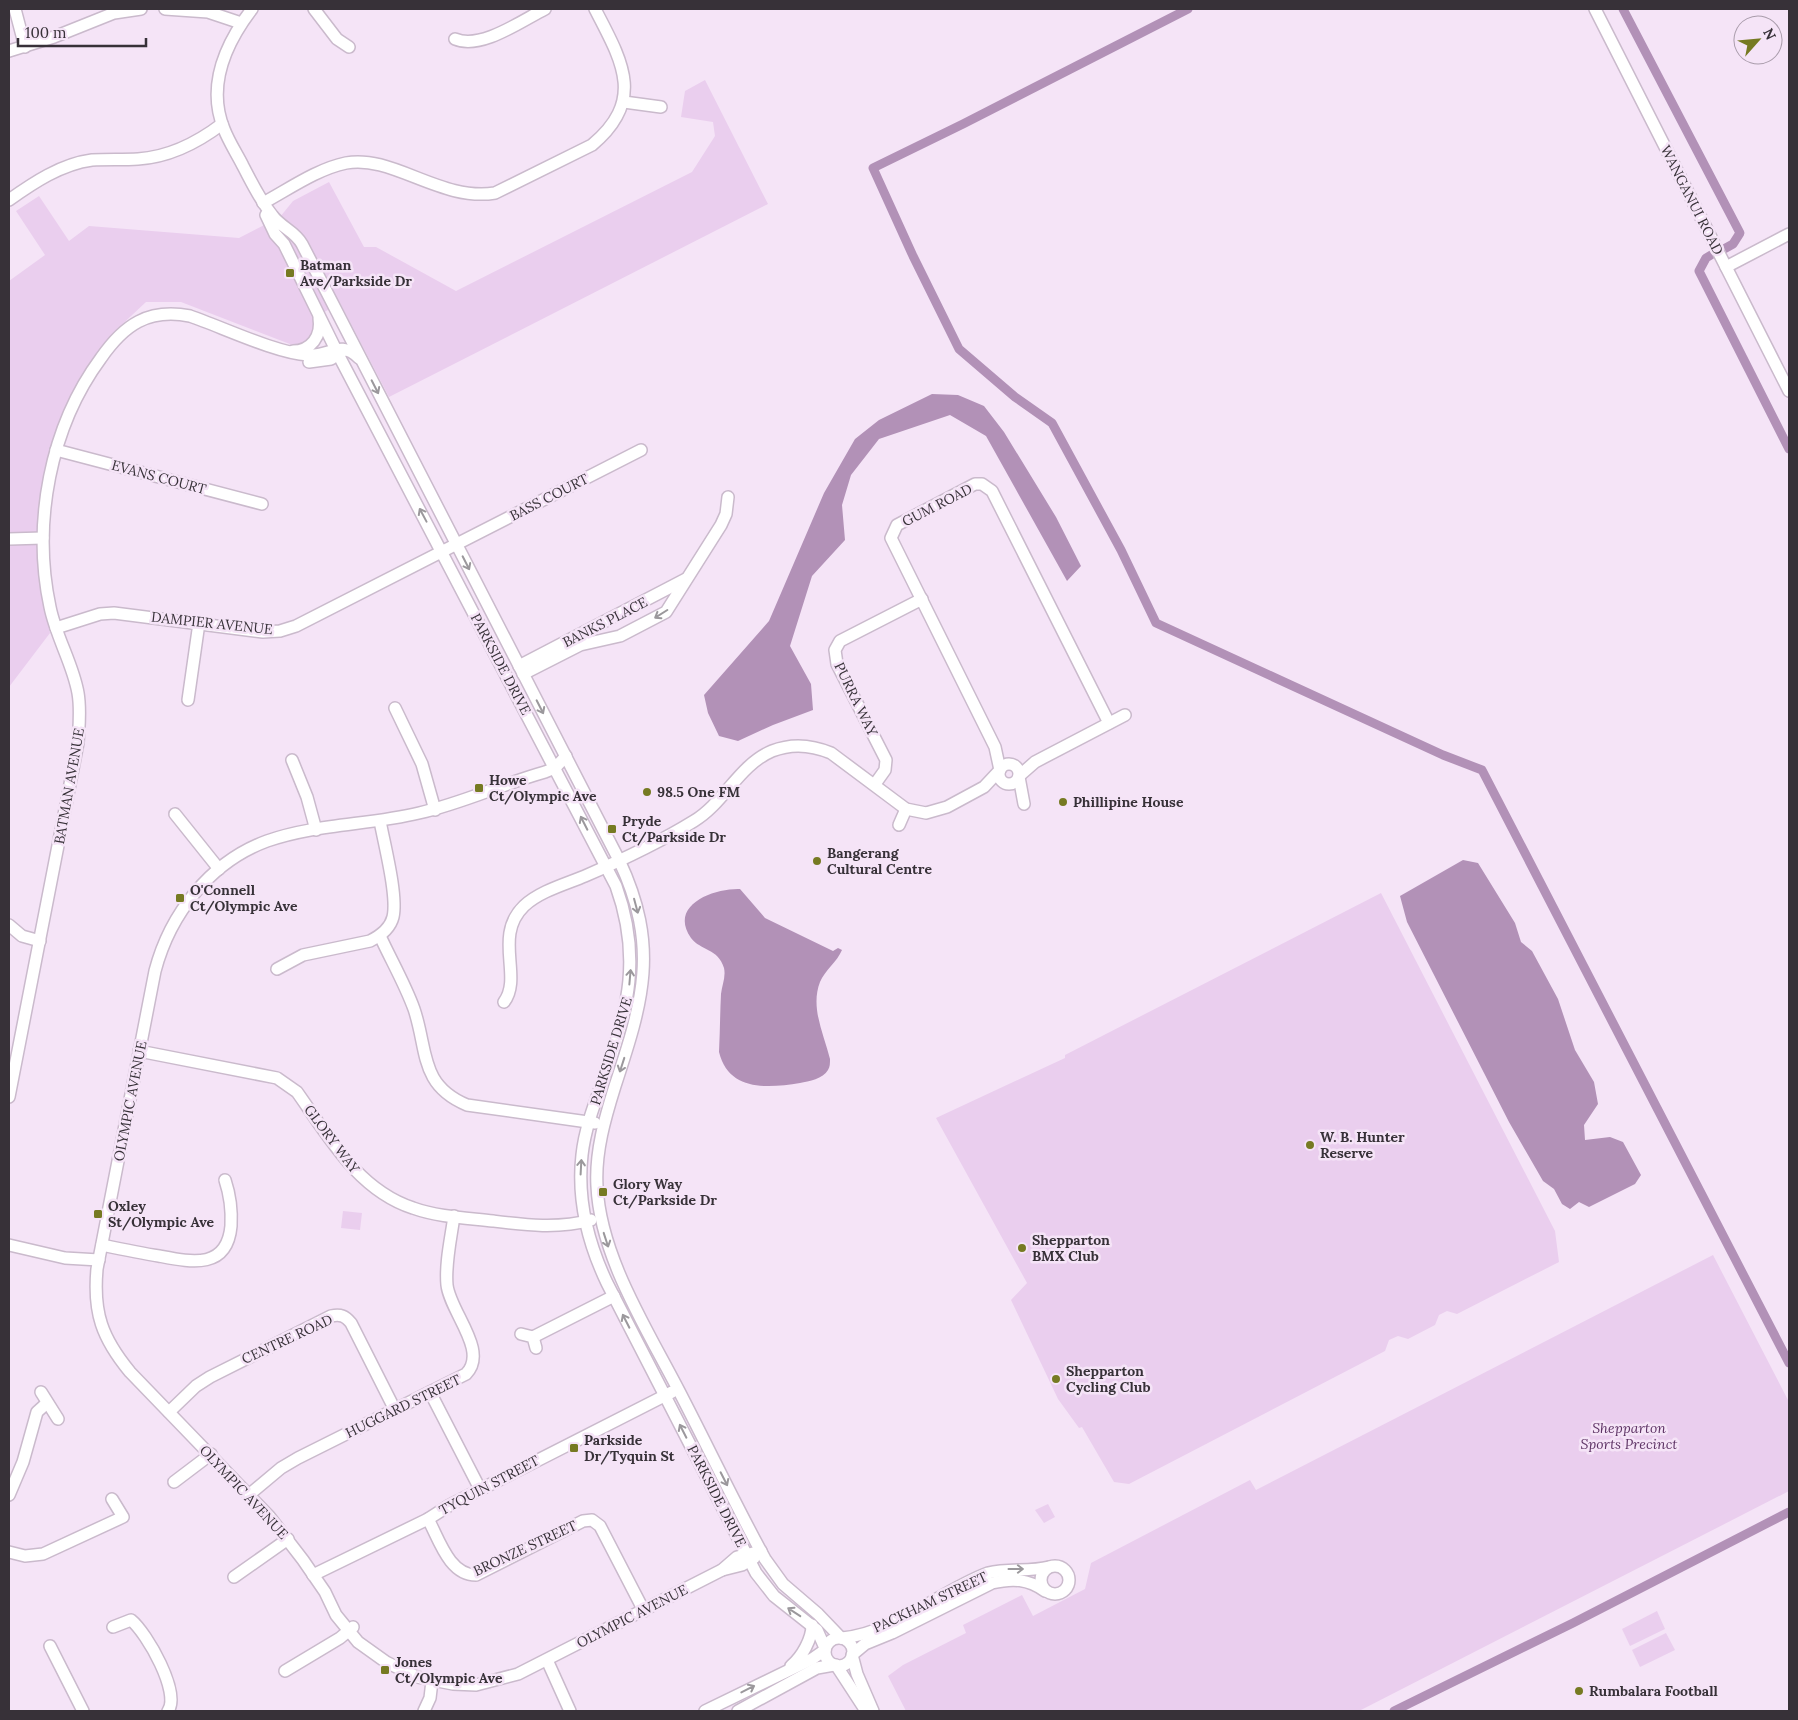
<svg xmlns="http://www.w3.org/2000/svg" width="1798" height="1720" font-family="Lora,serif">
<rect width="100%" height="100%" fill="#f5e4f7"/>
<g fill="#eaceee">
<path d="M705 80 768 204 389 397 340 303 314 318 315 325 311 340 295 346 181 302H146L115 331 74 394 50 454 39 517 41 586 50 633 9 687V281L45 255 16 211 39 196 69 241 89 226 239 238 280 217 293 201 329 182 364 247H376L456 291 692 172 715 136 713 122 681 117 685 91Z"/>
<path d="M1381 893 1555 1231 1559 1262 1457 1314 1447 1311 1439 1315 1435 1325 1408 1339 1398 1336 1389 1340 1385 1351 1129 1484 1114 1482 1082 1427 1079 1428 1058 1399 1011 1300 1027 1283 936 1118 1065 1058V1055Z"/>
<path d="M343 1211 362 1213 360 1230 341 1228Z"/>
<path d="M1713 1255 1789 1402V1491L1359 1711H906L888 1676 903 1665 966 1633 963 1625 1022 1595 1033 1616 1085 1589 1091 1563 1250 1480 1256 1490Z"/>
<path d="M1048 1504 1055 1517 1044 1523 1035 1510Z"/>
<path d="M1657 1611 1665 1629 1630 1646 1622 1629Z"/>
<path d="M1666 1633 1675 1650 1640 1667 1632 1650Z"/>
</g>
<g fill="#b291b7">
<path d="M932 394 958 395 984 406 1004 432 1056 517 1081 566 1067 581 986 436 950 415 879 439 851 475 842 505 845 540 812 576 790 646 811 684 813 710 773 725 738 741 719 736 708 713 704 695 769 621 824 493 855 439 879 420Z"/>
<path d="M1463 860 1478 863 1515 923 1521 942 1532 951 1558 999 1575 1050 1594 1082 1598 1104 1584 1125 1585 1140 1610 1137 1623 1142 1641 1175 1635 1184 1589 1207 1579 1202 1570 1209 1562 1204 1554 1189 1543 1181 1509 1122 1407 922 1400 896Z"/>
<path d="M740 889 765 918 833 951 838 948 842 950C837 962 825 970 820 982 810 1008 824 1034 830 1059 830 1063 830 1067 828 1070 823 1079 809 1081 800 1083 768 1088 729 1092 719 1052 720 1033 720 1013 721 994 722 985 726 977 724 968 718 948 701 951 691 938 668 905 714 888 740 889Z"/>
</g>
<g fill="none" stroke-linecap="round" stroke-linejoin="round">
<g stroke="#b291b7" stroke-width="9">
<path d="M1188 9 963 124 873 168 913 256 959 349 1015 397 1052 423 1121 550 1156 623 1443 755 1482 770 1789 1363"/>
<path d="M1623 9 1740 233 1733 244 1724 249"/>
<path d="M1711 255 1706 258 1699 271 1789 449"/>
<path d="M1394 1711 1573 1623 1789 1512"/>
</g>
<g stroke="#cabacc" stroke-width="14">
<g id="minor">
<path d="M15 9 25 47"/>
<path d="M165 9 208 12 241 23"/>
<path d="M252 9C226 43 206 85 224 129 229 142 237 154 243 166 252 183 260 200 272 215 280 227 295 231 302 244L619 860C660 947 643 1001 615 1086 605 1118 595 1152 597 1186 600 1256 647 1329 679 1391 708 1447 735 1504 765 1559L783 1584 818 1614 841 1638"/>
<path d="M314 9 337 39 349 47"/>
<path d="M1595 9 1789 391"/>
<path d="M455 39C481 50 521 21 545 9"/>
<path d="M9 51 54 37 114 13 141 9"/>
<path d="M624 102 661 107"/>
<path d="M9 200C33 183 61 164 92 160 107 159 123 160 138 159 170 157 197 143 222 124"/>
<path d="M263 203C289 189 317 169 346 163 392 154 441 202 495 193L592 145C646 100 622 61 595 9"/>
<path d="M266 215 275 234 284 244 339 356 616 886C641 955 629 1008 605 1075 596 1100 585 1127 582 1155 577 1199 588 1243 607 1283L756 1573 774 1596 817 1630 825 1648"/>
<path d="M1726 267 1789 234"/>
<path d="M293 351C311 351 322 336 319 318"/>
<path d="M309 362 331 359 344 350"/>
<path d="M56 450 262 504"/>
<path d="M9 539 43 538"/>
<path d="M56 628 100 614 114 613 263 632 280 631 296 626 641 450"/>
<path d="M519 666 686 579"/>
<path d="M523 674 580 645 620 636 666 612 721 525 726 514 728 497"/>
<path d="M188 700 199 623"/>
<path d="M395 708 422 764 435 810"/>
<path d="M566 756 555 768 545 772C502 784 463 803 419 813 370 825 315 824 267 841 210 862 170 914 155 971L97 1269C93 1313 102 1338 130 1372L269 1516 303 1560 325 1592 336 1615 358 1642 386 1662 417 1677 453 1684 476 1685 518 1674 722 1570 737 1557 761 1551"/>
<path d="M292 760 307 797 316 830"/>
<circle cx="1009" cy="774" r="10"/>
<path d="M1000 770 995 747 891 538 897 525 975 484H982L992 491 1109 723"/>
<path d="M1019 776 1035 762 1125 715"/>
<path d="M1019 777 1024 804"/>
<path d="M875 784 885 770 886 760 837 664 835 650 840 641 922 599"/>
<path d="M175 814 219 869"/>
<path d="M899 825 906 809"/>
<path d="M9 925 22 936 40 941"/>
<path d="M380 936C391 960 405 984 414 1009 428 1050 419 1085 467 1105L595 1123"/>
<path d="M277 969 303 955 370 941C380 936 390 929 393 917 398 896 384 843 380 821"/>
<path d="M504 1002C523 977 493 936 524 906 540 891 566 884 585 876 622 860 660 842 694 821 724 803 739 765 772 751 792 743 812 745 831 753L906 809 926 813 947 807 984 787 999 771"/>
<path d="M139 1051 277 1078 297 1092C329 1137 358 1190 413 1208 438 1217 467 1218 493 1221 526 1225 558 1229 591 1220"/>
<path d="M9 1097 78 743C79 726 81 710 78 693 73 664 56 637 50 607 32 523 50 427 101 358 124 325 148 308 190 316 222 327 276 353 308 355 329 357 340 339 359 358"/>
<path d="M9 1245 65 1258 99 1260"/>
<path d="M102 1245C121 1249 140 1253 159 1256 191 1262 227 1270 231 1226 232 1209 230 1195 225 1180"/>
<path d="M521 1334 533 1337 536 1348"/>
<path d="M533 1337 614 1296"/>
<path d="M41 1392 58 1419"/>
<path d="M430 1392 480 1489"/>
<path d="M169 1412 196 1386 210 1377 331 1316C341 1314 345 1316 351 1323L395 1410"/>
<path d="M174 1482 211 1454"/>
<path d="M250 1494 281 1468 298 1458 466 1374C489 1351 450 1312 447 1285 445 1263 451 1238 454 1216"/>
<path d="M9 1495 23 1462 37 1412 47 1403"/>
<path d="M428 1519C439 1539 449 1575 476 1575L583 1521 592 1520 600 1526 644 1611"/>
<path d="M9 1552 25 1556 43 1554 123 1517 112 1499"/>
<circle cx="1055" cy="1580" r="14"/>
<path d="M722 1570 742 1565 754 1558"/>
<path d="M313 1575 428 1519 450 1505 672 1392"/>
<path d="M234 1577 288 1539"/>
<path d="M113 1627 131 1620C147 1633 181 1693 168 1711"/>
<circle cx="839" cy="1652" r="14"/>
<path d="M842 1638C895 1633 940 1591 988 1573 1009 1568 1029 1572 1049 1567"/>
<path d="M50 1646 83 1711"/>
<path d="M853 1654 865 1644 892 1633 992 1583C1013 1578 1028 1579 1045 1591"/>
<path d="M852 1655 857 1674 873 1711"/>
<path d="M547 1660 570 1711"/>
<path d="M836 1665 866 1711"/>
<path d="M791 1666C802 1657 812 1639 812 1625"/>
<path d="M285 1671 340 1638 353 1627"/>
<path d="M424 1711 430 1698 432 1681"/>
<path d="M705 1711 812 1659 825 1650"/>
<path d="M738 1711 817 1668 834 1665"/>
</g>
</g>
<use href="#minor" stroke="#fff" stroke-width="11"/>
</g>
<defs><path id="oneway-shaft" d="M-6 0H5M1.5-3L5.5 0L1.5 3" fill="none" stroke-width="1.6" stroke-linecap="round" stroke-linejoin="round" transform="scale(1.25)"/></defs>
<g stroke="#9b989c">
<use href="#oneway-shaft" transform="translate(375 387) rotate(63)"/>
<use href="#oneway-shaft" transform="translate(423 515) rotate(-118)"/>
<use href="#oneway-shaft" transform="translate(466 563) rotate(63)"/>
<use href="#oneway-shaft" transform="translate(661 614) rotate(148)"/>
<use href="#oneway-shaft" transform="translate(540 707) rotate(63)"/>
<use href="#oneway-shaft" transform="translate(584 823) rotate(-117)"/>
<use href="#oneway-shaft" transform="translate(636 906) rotate(75)"/>
<use href="#oneway-shaft" transform="translate(630 977) rotate(-85)"/>
<use href="#oneway-shaft" transform="translate(622 1065) rotate(108)"/>
<use href="#oneway-shaft" transform="translate(581 1167) rotate(-87)"/>
<use href="#oneway-shaft" transform="translate(606 1240) rotate(72)"/>
<use href="#oneway-shaft" transform="translate(626 1321) rotate(-117)"/>
<use href="#oneway-shaft" transform="translate(683 1431) rotate(-117)"/>
<use href="#oneway-shaft" transform="translate(724 1479) rotate(63)"/>
<use href="#oneway-shaft" transform="translate(1016 1569)"/>
<use href="#oneway-shaft" transform="translate(794 1612) rotate(-147)"/>
<use href="#oneway-shaft" transform="translate(748 1689) rotate(-27)"/>
</g>
<g fill="#767a22" stroke="#f5e4f7" stroke-width="2">
<rect x="285" y="268" width="10" height="10" rx="2.5"/>
<rect x="474" y="783" width="10" height="10" rx="2.5"/>
<circle cx="647" cy="792" r="5"/>
<circle cx="1063" cy="802" r="5"/>
<rect x="607" y="824" width="10" height="10" rx="2.5"/>
<circle cx="817" cy="861" r="5"/>
<rect x="175" y="893" width="10" height="10" rx="2.5"/>
<circle cx="1310" cy="1145" r="5"/>
<rect x="598" y="1187" width="10" height="10" rx="2.5"/>
<rect x="93" y="1209" width="10" height="10" rx="2.5"/>
<circle cx="1022" cy="1248" r="5"/>
<circle cx="1056" cy="1379" r="5"/>
<rect x="569" y="1443" width="10" height="10" rx="2.5"/>
<rect x="380" y="1665" width="10" height="10" rx="2.5"/>
<circle cx="1579" cy="1691" r="5"/>
</g>
<g text-anchor="middle" dominant-baseline="central" stroke-width="5" stroke-linejoin="round" paint-order="stroke">
<g font-size="14" fill="#373138" stroke="#f5e4f7">
<text transform="translate(1692 200) rotate(63)">WANGANUI ROAD</text>
<text transform="translate(159 477) rotate(15)">EVANS COURT</text>
<text transform="translate(549 497) rotate(-27)">BASS COURT</text>
<text transform="translate(937 505) rotate(-27)">GUM ROAD</text>
<text transform="translate(605 622) rotate(-27)">BANKS PLACE</text>
<text transform="translate(212 623) rotate(6)">DAMPIER AVENUE</text>
<text transform="translate(501 664) rotate(62)">PARKSIDE DRIVE</text>
<text transform="translate(856 699) rotate(64)">PURRA WAY</text>
<text transform="translate(69 786) rotate(-80)">BATMAN AVENUE</text>
<text transform="translate(611 1051) rotate(-73)">PARKSIDE DRIVE</text>
<text transform="translate(130 1101) rotate(-79)">OLYMPIC AVENUE</text>
<text transform="translate(332 1139) rotate(53)">GLORY WAY</text>
<text transform="translate(287 1339) rotate(-25)">CENTRE ROAD</text>
<text transform="translate(403 1406) rotate(-26)">HUGGARD STREET</text>
<text transform="translate(489 1485) rotate(-28)">TYQUIN STREET</text>
<text transform="translate(244 1492) rotate(47)">OLYMPIC AVENUE</text>
<text transform="translate(717 1496) rotate(63)">PARKSIDE DRIVE</text>
<text transform="translate(525 1548) rotate(-25)">BRONZE STREET</text>
<text transform="translate(930 1602) rotate(-25)">PACKHAM STREET</text>
<text transform="translate(632 1616) rotate(-27)">OLYMPIC AVENUE</text>
</g>
<g font-size="14" font-weight="bold" fill="#373138" stroke="#f5e4f7" text-anchor="start">
<text x="300" y="265">Batman<tspan x="300" dy="16">Ave/Parkside Dr</tspan></text>
<text x="489" y="780">Howe<tspan x="489" dy="16">Ct/Olympic Ave</tspan></text>
<text x="657" y="792">98.5 One FM</text>
<text x="1073" y="802">Phillipine House</text>
<text x="622" y="821">Pryde<tspan x="622" dy="16">Ct/Parkside Dr</tspan></text>
<text x="827" y="853">Bangerang<tspan x="827" dy="16">Cultural Centre</tspan></text>
<text x="190" y="890">O'Connell<tspan x="190" dy="16">Ct/Olympic Ave</tspan></text>
<text x="1320" y="1137">W. B. Hunter<tspan x="1320" dy="16">Reserve</tspan></text>
<text x="613" y="1184">Glory Way<tspan x="613" dy="16">Ct/Parkside Dr</tspan></text>
<text x="108" y="1206">Oxley<tspan x="108" dy="16">St/Olympic Ave</tspan></text>
<text x="1032" y="1240">Shepparton<tspan x="1032" dy="16">BMX Club</tspan></text>
<text x="1066" y="1371">Shepparton<tspan x="1066" dy="16">Cycling Club</tspan></text>
<text x="584" y="1440">Parkside<tspan x="584" dy="16">Dr/Tyquin St</tspan></text>
<text x="395" y="1662">Jones<tspan x="395" dy="16">Ct/Olympic Ave</tspan></text>
<text x="1589" y="1691">Rumbalara Football</text>
</g>
<g font-size="14" font-style="italic" fill="#5e3365" stroke="#f5e4f7">
<text x="1629" y="1428">Shepparton<tspan x="1629" dy="16">Sports Precinct</tspan></text>
</g>
</g>
<rect width="1798" height="1720" fill="none" stroke="#373138" stroke-width="20"/>
<g transform="translate(1758 40) rotate(63)"><circle r="24" fill="#f5e4f7" stroke="#a99cab"/>
<path d="M0-4L9 19L0 12L-9 19Z" fill="#767a22"/>
<text y="-8" font-size="14" font-weight="bold" text-anchor="middle" fill="#373138">N</text>
</g>
<path d="M18 38v8h128v-8" fill="none" stroke="#373138" stroke-width="2.5"/>
<text x="25" y="38" font-size="15" fill="#373138" stroke="#f5e4f7" stroke-width="4" paint-order="stroke">100 m</text>
</svg>
